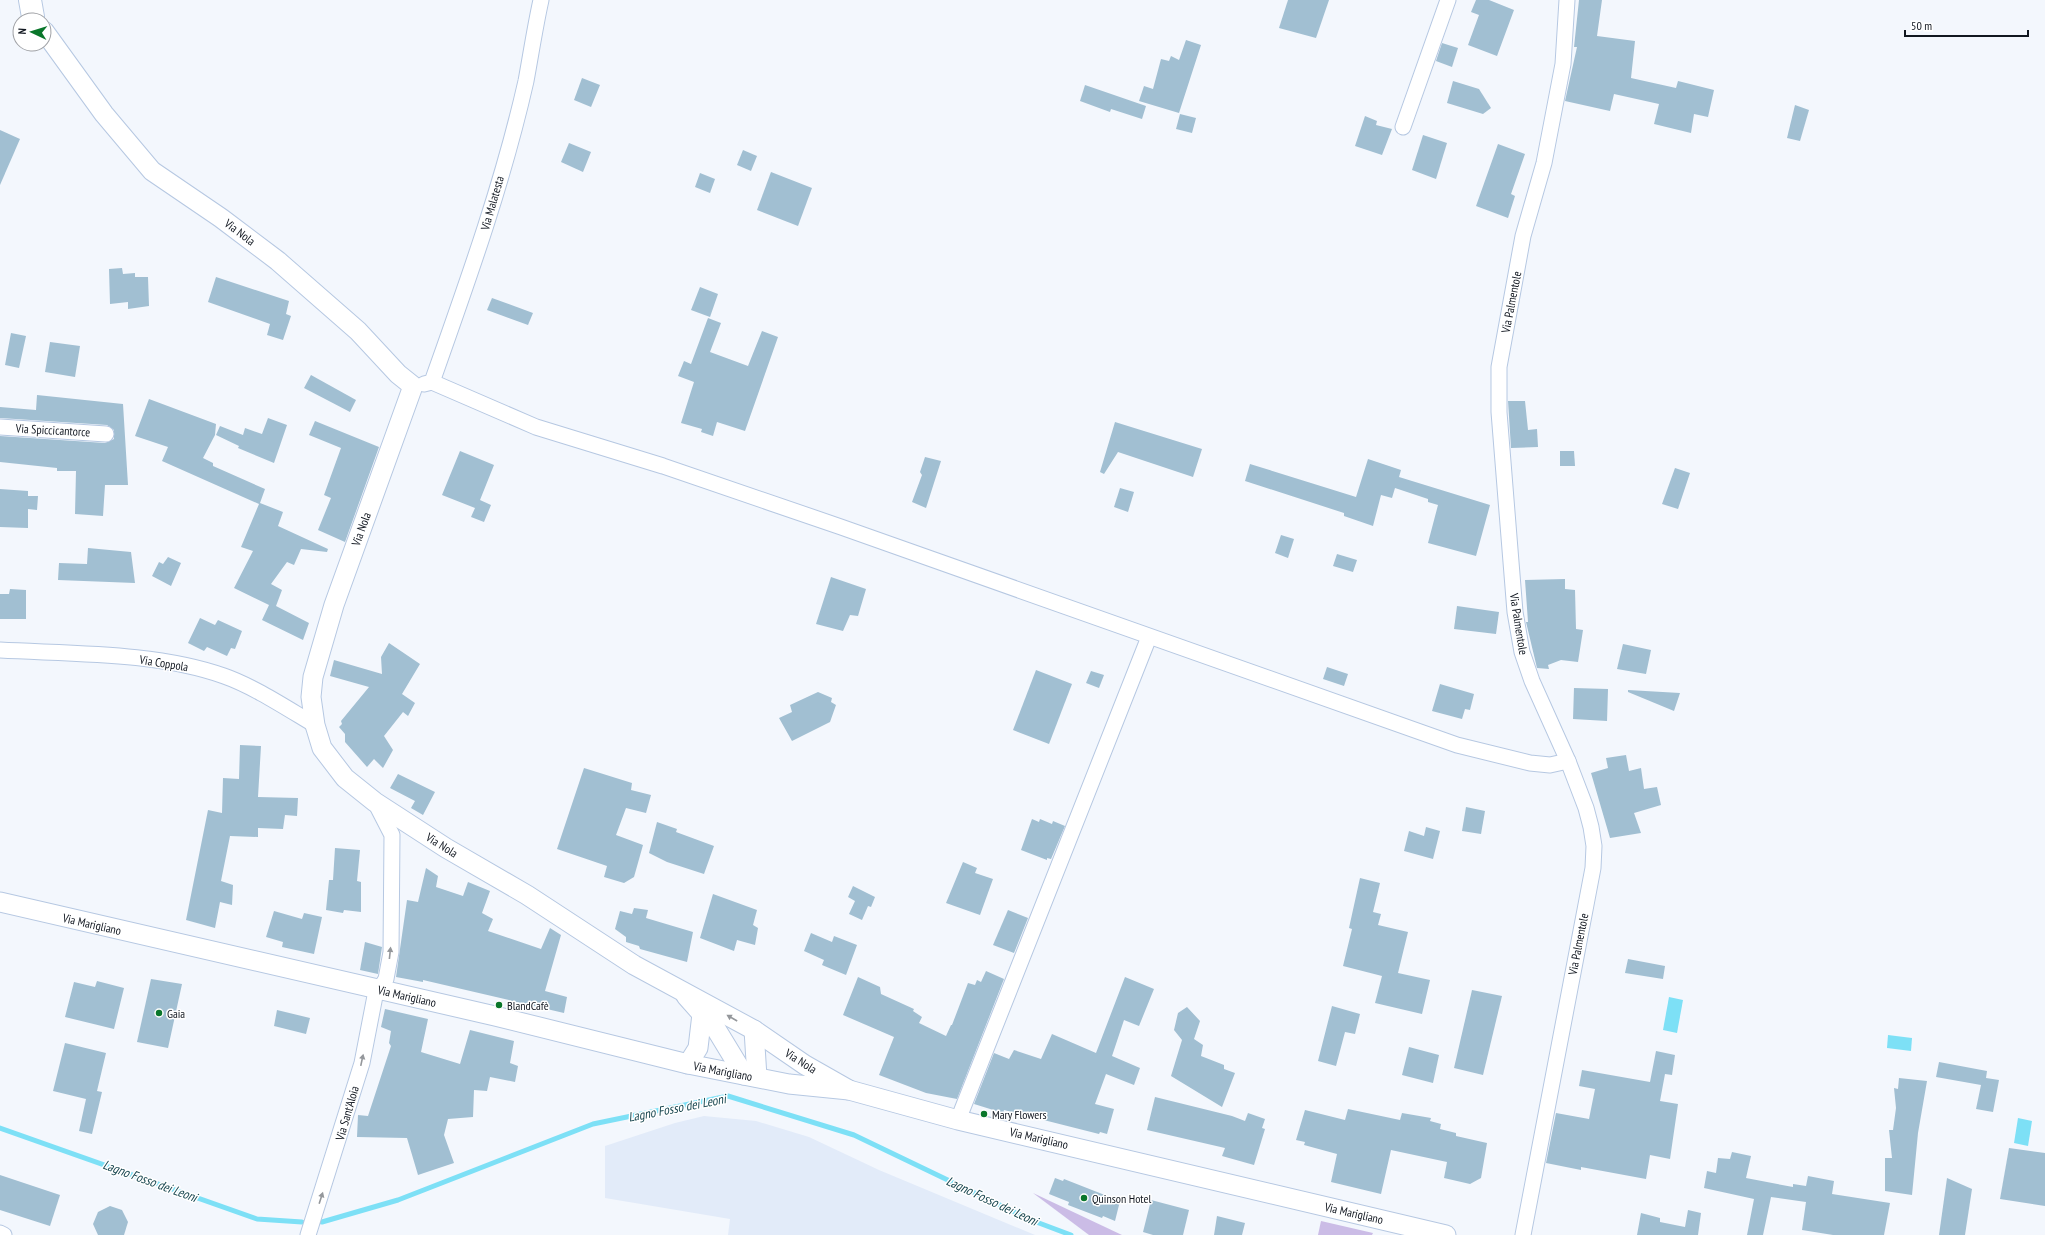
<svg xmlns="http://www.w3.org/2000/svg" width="2045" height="1235" font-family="'PT Sans Narrow',sans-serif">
<rect width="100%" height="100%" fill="#f3f7fd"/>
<path fill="#e2ebf9" d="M704 1116 756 1121 809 1137 879 1170 1035 1235H728L730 1219 605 1198V1146L675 1123Z"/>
<g fill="#cbbce6">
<path d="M1033 1193 1122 1235H1089Z"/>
<path d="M1321 1221 1373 1233 1372 1235H1318Z"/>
</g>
<g fill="#7de0f6">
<path d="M1669 997 1683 1000 1677 1033 1663 1030Z"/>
<path d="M1888 1035 1912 1038 1911 1051 1887 1048Z"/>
<path d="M2018 1118 2032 1121 2028 1146 2014 1143Z"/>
</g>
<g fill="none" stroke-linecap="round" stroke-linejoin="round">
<g stroke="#7de0f6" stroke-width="5">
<path d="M0 1128 257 1219 302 1222"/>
<path d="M322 1222 398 1200 593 1124 728 1096 854 1135 1031 1220 1071 1235"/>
</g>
</g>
<g fill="#a1bfd2">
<path d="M1288 0H1329L1316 38 1279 28Z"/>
<path d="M1476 0H1489L1514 10 1497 56 1468 45 1479 15 1471 12Z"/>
<path d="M1579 0H1602L1597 36 1635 41 1631 78 1676 88 1678 81 1714 90 1708 117 1694 114 1691 133 1654 124 1659 104 1614 94 1610 111 1565 101 1577 47H1574Z"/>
<path d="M1186 40 1201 45 1179 113 1139 101 1144 86 1153 89 1161 59 1169 61 1171 56 1179 60Z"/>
<path d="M1442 43 1458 48 1452 67 1436 61Z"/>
<path d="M582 78 600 85 591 107 574 100Z"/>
<path d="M1453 81 1479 89 1491 108 1483 114 1447 103Z"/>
<path d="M1085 85 1146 106 1142 119 1111 109 1110 112 1080 101Z"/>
<path d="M1795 105 1809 110 1800 141 1787 138Z"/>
<path d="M1180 114 1196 118 1192 133 1176 129Z"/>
<path d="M1365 116 1377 121 1376 125 1392 129 1382 155 1355 146Z"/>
<path d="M0 130 20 139 0 185Z"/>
<path d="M1423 135 1447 143 1436 179 1412 170Z"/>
<path d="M569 143 591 152 583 172 561 162Z"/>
<path d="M1498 144 1525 154 1511 194 1515 196 1508 218 1476 206Z"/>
<path d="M743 150 757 156 751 171 737 165Z"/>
<path d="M771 172 812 188 798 226 757 210Z"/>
<path d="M700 173 715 179 710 193 695 187Z"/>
<path d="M122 268 123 274 135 273V277H148L149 306 128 309V302L110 304 109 269Z"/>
<path d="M216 277 289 301 286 314 291 316 283 340 267 335 270 324 208 302Z"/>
<path d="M700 287 718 294 710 317 691 310Z"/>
<path d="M492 298 533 313 528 325 487 310Z"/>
<path d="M708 318 721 323 710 352 748 366 762 331 778 337 745 431 717 422 713 436 701 432 702 429 681 423 694 382 678 376 684 361 691 364Z"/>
<path d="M11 333 26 336 19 368 5 365Z"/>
<path d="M50 342 80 346 75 377 45 372Z"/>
<path d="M311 375 356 400 350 412 304 388Z"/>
<path d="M37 395 123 404 128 485H105L103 516 75 514 76 471H57V468L0 462V436L105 443 114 439V430L107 425 0 418V407L36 410Z"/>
<path d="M149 399 216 424 215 435 203 458 213 463V466L265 489 260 503 283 512 278 526 328 549 327 552 301 549 294 565 287 562 271 584 282 590 276 606 309 623 303 640 262 620 269 605 234 588 253 551 241 547 259 504 162 461 168 447 135 436Z"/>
<path d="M1508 401H1525L1528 430 1537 429 1538 447 1511 448Z"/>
<path d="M268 418 287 425 274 463 238 448 239 446 216 435 220 426 243 435 245 428 262 434Z"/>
<path d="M315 421 379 447 345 542 318 530 331 498 324 495 341 448 309 435Z"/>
<path d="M1115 422 1202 449 1193 477 1118 452 1104 474 1100 472Z"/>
<path d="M460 451 494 465 480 500 491 505 484 522 471 517 475 508 442 495Z"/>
<path d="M1560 451H1574L1575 466H1560Z"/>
<path d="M925 457 941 461 926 508 912 502 922 475 920 472Z"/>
<path d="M1368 459 1401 470 1399 477 1490 505 1476 556 1428 543 1438 505 1428 502V499L1395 488 1392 498 1381 495 1373 526 1344 516V513L1245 481 1250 464 1356 497Z"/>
<path d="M1675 468 1690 473 1678 509 1662 504Z"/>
<path d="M1120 488 1134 492 1128 512 1114 507Z"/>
<path d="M0 489 28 491V496H38L37 510 28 509V528L0 527Z"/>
<path d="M1281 535 1294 539 1288 558 1275 553Z"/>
<path d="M88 548 131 552 135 583 58 580 59 563 87 564Z"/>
<path d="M1337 554 1357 560 1353 572 1333 566Z"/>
<path d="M168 557 181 563 171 586 152 576 159 562 163 564Z"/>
<path d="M831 577 866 589 858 616 850 615 843 631 816 624Z"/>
<path d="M1565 579V589L1575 590 1576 629 1583 630 1578 662 1561 660 1548 665 1549 669 1537 668 1526 622H1528L1525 580Z"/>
<path d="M10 589 26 590V619H0V594H9Z"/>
<path d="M1457 606 1499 612 1496 634 1454 629Z"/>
<path d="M200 618 215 625 218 620 242 631 235 649 231 648 227 656 207 647 204 651 188 643Z"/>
<path d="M389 643 420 664 402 694 415 703 408 716 403 712 384 736 393 750 383 768 374 759 367 767 345 742V734L339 727 342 724 341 721 369 687 330 676 334 660 382 674 381 657Z"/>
<path d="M1623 644 1651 650 1646 674 1617 669Z"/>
<path d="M1327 667 1348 674 1344 686 1323 679Z"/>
<path d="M1036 670 1072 684 1049 744 1013 730Z"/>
<path d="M1091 671 1104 675 1099 688 1086 683Z"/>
<path d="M1440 684 1474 694 1470 710 1465 709 1462 719 1432 711Z"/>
<path d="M1574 688 1608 689 1607 721 1573 719Z"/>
<path d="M1628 690 1680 693 1674 711 1628 692Z"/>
<path d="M818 692 832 698 831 702 836 705 830 722 792 741 779 718 792 712 790 705Z"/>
<path d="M240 745 261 746 258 797 298 798 297 816 285 815 283 829 258 828V837L230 836 221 881 233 885 232 905 220 902 215 928 186 920 208 810 222 813 223 778 239 779Z"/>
<path d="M1626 755 1629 771 1641 768 1644 789 1657 787 1661 805 1634 813 1641 833 1610 838 1591 773 1608 768 1606 758Z"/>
<path d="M584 768 632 783 631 790 651 795 646 813 626 808 616 835 643 845 634 877 624 883 604 877 607 866 557 849Z"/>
<path d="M398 774 435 792 423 815 411 808 415 801 390 788Z"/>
<path d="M1466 807 1485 811 1481 834 1462 831Z"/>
<path d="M1032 819 1039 822 1040 819 1052 824 1053 821 1065 826 1051 859 1047 858V860L1021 850Z"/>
<path d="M657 822 677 829 676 832 714 846 704 874 667 862 649 853Z"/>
<path d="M1426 827 1440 831 1433 859 1404 851 1409 831 1424 836Z"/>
<path d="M335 848 360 850 357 881 361 882V912L344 910 343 913 326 910 329 880H333Z"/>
<path d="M963 862 977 868 975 873 993 879 980 915 946 903Z"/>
<path d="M426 868 438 876 436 887 463 896 468 882 490 891 482 913 493 919 488 931 541 949 550 928 561 935 545 991 567 997 564 1013 423 980V982L396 977 407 900 418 902Z"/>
<path d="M1360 878 1380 883 1373 912 1381 914 1378 925 1408 932 1398 973 1430 980 1422 1014 1375 1003 1382 976 1343 966 1352 929 1349 928Z"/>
<path d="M853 886 875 897 871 907 868 906 862 920 849 914 855 901 848 897Z"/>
<path d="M713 894 757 910 753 925 758 928 755 945 737 940 734 951 700 938Z"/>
<path d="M634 908 648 910 646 918 693 932 687 962 640 949 639 946 626 942V937L615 929 620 911 632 914Z"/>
<path d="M1008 910 1028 918 1014 953 993 945Z"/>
<path d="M274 911 302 919 304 913 322 917 314 954 282 947 283 942 266 937Z"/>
<path d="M811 933 832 942 834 936 857 945 846 975 822 965 824 960 804 951Z"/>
<path d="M365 942 382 947 378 974 360 970Z"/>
<path d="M1628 959 1665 966 1663 979 1625 973Z"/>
<path d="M986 971 1004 979 957 1099 926 1093 879 1075 894 1037 843 1015 858 977 880 987 881 994 914 1009 913 1011 922 1017 919 1023 946 1036 951 1025H952L968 983 975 985 977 980 981 982Z"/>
<path d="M1125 977 1154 989 1139 1026 1124 1020 1112 1056 1140 1068 1134 1085 1106 1074 1095 1104 1114 1109 1107 1134 1100 1132 1099 1134 1004 1110 1003 1113 974 1104 994 1053 1009 1059 1014 1050 1041 1059 1052 1034 1096 1053Z"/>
<path d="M151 979 182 984 168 1048 137 1042Z"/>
<path d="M97 981 124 988 114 1029 65 1017 74 982 95 987Z"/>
<path d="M1472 990 1502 996 1483 1075 1454 1068Z"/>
<path d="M1332 1006 1360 1014 1355 1034 1345 1032 1336 1066 1318 1061Z"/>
<path d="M1187 1007 1200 1021 1194 1039 1203 1045 1201 1056 1224 1065V1069L1235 1073 1222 1107 1171 1076 1182 1040 1174 1030 1178 1013Z"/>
<path d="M385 1009 428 1019 421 1052 460 1064 470 1030 514 1041 510 1063 518 1066 515 1082 490 1077 487 1091 474 1090 473 1117 448 1119 444 1135 454 1163 418 1175 407 1138 357 1137 358 1115 368 1116 391 1046 389 1043 391 1031 381 1027Z"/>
<path d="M277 1010 310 1018 306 1034 274 1026Z"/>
<path d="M65 1043 106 1053 97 1091 102 1092 92 1134 79 1131 86 1099 53 1091Z"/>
<path d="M1409 1047 1439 1055 1433 1083 1402 1075Z"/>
<path d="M1656 1051 1675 1055 1672 1075 1665 1074 1660 1101 1678 1104 1670 1159 1650 1155 1646 1179 1581 1167V1170L1546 1163 1556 1113 1589 1119 1595 1089 1579 1086 1582 1070 1650 1082Z"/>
<path d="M1939 1062 1987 1071 1986 1078 1999 1080 1993 1112 1976 1109 1981 1085 1936 1077Z"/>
<path d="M1899 1078 1927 1081 1918 1133 1912 1195 1885 1191V1158H1892L1889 1130H1893L1896 1108 1894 1088 1898 1089Z"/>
<path d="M1155 1097 1232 1116 1245 1121 1248 1113 1265 1119 1262 1128 1265 1129 1254 1165 1222 1156 1225 1148 1147 1130Z"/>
<path d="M1348 1109 1400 1120 1402 1113 1431 1118 1430 1121 1441 1124 1440 1129 1456 1133V1136L1487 1143 1481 1178 1470 1184 1444 1178 1447 1162 1391 1150 1381 1194 1331 1182 1337 1154 1304 1145 1305 1142 1296 1140 1305 1110 1345 1120Z"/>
<path d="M2009 1148 2045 1153V1206L2000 1199Z"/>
<path d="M1732 1152 1751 1156 1746 1178 1793 1187V1184L1806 1186 1808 1176 1834 1181 1832 1194 1890 1203 1884 1235H1833L1802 1230 1806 1202 1771 1197 1763 1235H1747L1754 1199 1704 1188 1707 1171 1716 1173 1718 1158 1730 1159Z"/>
<path d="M0 1175 60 1195 50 1226 0 1210Z"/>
<path d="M1055 1178 1063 1181 1064 1179 1120 1201 1115 1221 1103 1216 1102 1218 1068 1205 1069 1202 1049 1194Z"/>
<path d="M1947 1178 1972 1189 1965 1235H1939Z"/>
<path d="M1151 1200 1189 1210 1183 1235H1153L1143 1232Z"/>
<path d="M110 1206 122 1210 128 1222 124 1235H98L93 1224 98 1212Z"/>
<path d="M1688 1210 1701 1213 1698 1235H1637L1641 1213 1660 1218V1222L1685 1227Z"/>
<path d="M1217 1216 1245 1223 1242 1235H1214Z"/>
</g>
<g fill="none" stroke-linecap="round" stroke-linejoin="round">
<g stroke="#b6c8e2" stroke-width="17">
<g id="minor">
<path d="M1403 127 1448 0"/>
<path d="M432 382 536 427 663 466 841 527 1457 745 1530 763 1550 765 1568 761"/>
<path d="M424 384 432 382C467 283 503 183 526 81 531 54 535 27 541 0"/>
<path d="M0 427 106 434"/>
<path d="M0 650C71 654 157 652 224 676 253 686 288 709 315 725"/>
<path d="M958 1120 1149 637"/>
<path d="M0 1233 4 1235"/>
<path d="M308 1235 362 1063 375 996 386 979 391 952 392 835 375 802"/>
<path d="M1523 1235 1593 868 1594 846 1591 827 1586 808 1568 761 1532 681 1522 652 1515 612 1499 412V367L1523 236 1544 163 1563 64 1567 0"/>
</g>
</g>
<g stroke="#b6c8e2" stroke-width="21">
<g id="tertiary">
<path d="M44 31 104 114 152 171 221 218 278 261 358 331 398 374 413 386 334 605 313 677 311 697 315 725 322 748 345 778 375 802 446 848 527 895 634 965 754 1030 805 1065 849 1090"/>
<path d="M0 902 495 1016 688 1064 789 1084 849 1090 958 1120 1446 1235"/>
<path d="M686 996 702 1014 698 1048 688 1064"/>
<path d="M702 1014 713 1024 744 1075"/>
<path d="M754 1030 757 1077"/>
</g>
</g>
<g stroke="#b6c8e2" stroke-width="24">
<path id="trunk" d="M30 0 33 17"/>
</g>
<use href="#minor" stroke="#fff" stroke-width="15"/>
<use href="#tertiary" stroke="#fff" stroke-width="19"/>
<use href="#trunk" stroke="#fff" stroke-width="22"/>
</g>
<defs><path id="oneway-solid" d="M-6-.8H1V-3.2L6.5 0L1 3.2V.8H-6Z"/></defs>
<g fill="#94979b">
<use href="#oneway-solid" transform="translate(390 953) rotate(-84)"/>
<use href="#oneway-solid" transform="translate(732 1018) rotate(-150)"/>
<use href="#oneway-solid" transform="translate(362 1060) rotate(-78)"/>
<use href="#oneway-solid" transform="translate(321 1198) rotate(-72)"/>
</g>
<g fill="#09762a" stroke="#fff" stroke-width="1.5">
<circle cx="499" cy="1005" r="4"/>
<circle cx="159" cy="1013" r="4"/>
<circle cx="984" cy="1114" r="4"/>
<circle cx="1084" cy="1198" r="4"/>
</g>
<g text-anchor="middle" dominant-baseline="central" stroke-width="3" stroke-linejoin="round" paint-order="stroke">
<g font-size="12" fill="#111720" stroke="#fff">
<text transform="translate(492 203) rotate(-74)">Via Malatesta</text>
<text transform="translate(240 232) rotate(37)">Via Nola</text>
<text transform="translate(1511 302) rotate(-79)">Via Palmentole</text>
<text transform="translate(53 430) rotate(3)">Via Spiccicantorce</text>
<text transform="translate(361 529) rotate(-70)">Via Nola</text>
<text transform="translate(1519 624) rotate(81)">Via Palmentole</text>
<text transform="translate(164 663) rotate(9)">Via Coppola</text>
<text transform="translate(442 845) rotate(32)">Via Nola</text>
<text transform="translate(92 924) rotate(13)">Via Marigliano</text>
<text transform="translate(1578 944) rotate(-79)">Via Palmentole</text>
<text transform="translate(407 996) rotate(13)">Via Marigliano</text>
<text transform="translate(801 1061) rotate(32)">Via Nola</text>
<text transform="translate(723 1071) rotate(11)">Via Marigliano</text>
<text transform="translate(347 1113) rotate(-74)">Via Sant'Aloia</text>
<text transform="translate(1039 1138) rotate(13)">Via Marigliano</text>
<text transform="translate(1354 1213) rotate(13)">Via Marigliano</text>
</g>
<g font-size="12" fill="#111720" stroke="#fff" text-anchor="start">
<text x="507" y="1005">BlandCafè</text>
<text x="167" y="1013">Gaia</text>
<text x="992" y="1114">Mary Flowers</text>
<text x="1092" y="1198">Quinson Hotel</text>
</g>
<g font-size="13" font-style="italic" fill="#18464f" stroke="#fff">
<text transform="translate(677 1108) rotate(-11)">Lagno Fosso dei Leoni</text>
<text transform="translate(150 1181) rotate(20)">Lagno Fosso dei Leoni</text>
<text transform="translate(992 1201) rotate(25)">Lagno Fosso dei Leoni</text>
</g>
</g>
<g transform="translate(32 32) rotate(274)"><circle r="19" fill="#ffffff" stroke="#a0a2a6"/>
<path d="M0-3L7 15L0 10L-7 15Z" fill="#09762a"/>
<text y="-6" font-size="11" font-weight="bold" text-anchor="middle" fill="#111720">N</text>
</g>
<path d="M1905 30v6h123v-6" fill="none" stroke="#111720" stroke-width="2"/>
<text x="1911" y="30" font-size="12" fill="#111720" stroke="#ffffff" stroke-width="3" paint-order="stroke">50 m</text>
</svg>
